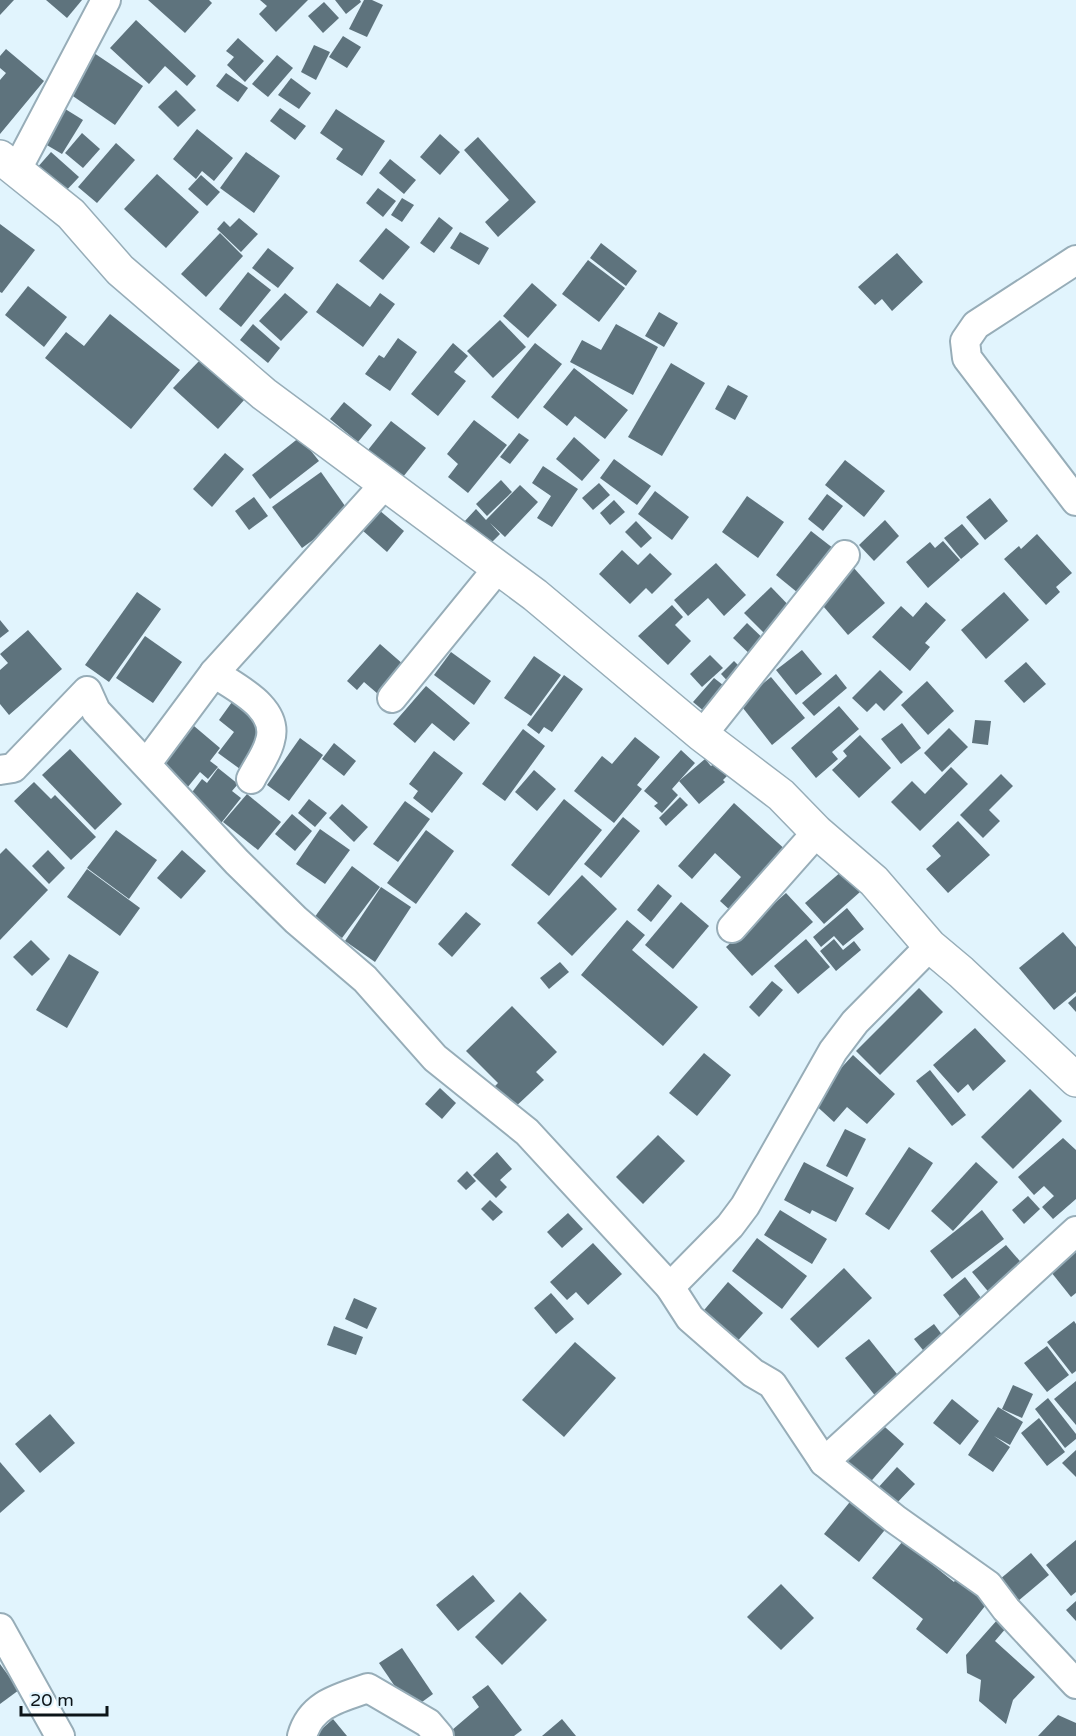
<svg xmlns="http://www.w3.org/2000/svg" width="1076" height="1736" font-family="'Varela Round',sans-serif">
<rect width="100%" height="100%" fill="#e1f4fd"/>
<g fill="#5e737d">
<path d="M0 0H14L0 15Z"/>
<path d="M46 0H82L67 18Z"/>
<path d="M148 0H209L212 3 185 33Z"/>
<path d="M260 0H308L276 32 259 14 267 6Z"/>
<path d="M335 0H360L361 2 346 14Z"/>
<path d="M364 0H372L383 5 367 37 349 29Z"/>
<path d="M324 2 339 18 323 33 308 16Z"/>
<path d="M136 20 196 76 187 86 165 66 149 84 110 48Z"/>
<path d="M343 36 361 47 347 68 329 57Z"/>
<path d="M238 38 264 61 245 82 227 65 234 57 226 51Z"/>
<path d="M314 45 330 52 316 80 301 72Z"/>
<path d="M6 49 44 81 0 134V80L6 73 0 68V56Z"/>
<path d="M94 53 143 86 115 125 67 92Z"/>
<path d="M277 55 293 68 268 97 252 84Z"/>
<path d="M226 73 248 88 238 102 216 86Z"/>
<path d="M291 78 311 93 299 109 278 95Z"/>
<path d="M176 90 196 110 178 127 158 107Z"/>
<path d="M62 107 83 120 62 154 40 141Z"/>
<path d="M280 108 306 126 295 140 270 121Z"/>
<path d="M336 109 385 141 362 176 336 159 343 149 320 133Z"/>
<path d="M197 129 233 158 214 181 202 171 196 179 173 159Z"/>
<path d="M82 133 100 149 83 168 65 153Z"/>
<path d="M440 134 460 152 440 175 420 157Z"/>
<path d="M478 137 536 202 498 237 485 222 509 200 464 150Z"/>
<path d="M116 143 135 160 97 203 78 187Z"/>
<path d="M51 152 79 177 63 194 36 169Z"/>
<path d="M246 152 280 176 254 213 220 188Z"/>
<path d="M390 159 416 180 404 194 379 173Z"/>
<path d="M157 174 199 212 166 248 124 209Z"/>
<path d="M201 175 220 192 207 206 188 189Z"/>
<path d="M378 188 396 201 383 217 366 203Z"/>
<path d="M402 198 414 205 402 222 391 215Z"/>
<path d="M439 217 453 228 434 253 420 243Z"/>
<path d="M239 218 258 234 241 252 217 229 224 221 230 227Z"/>
<path d="M0 224 35 250 2 293 0 292Z"/>
<path d="M386 228 410 247 383 280 359 261Z"/>
<path d="M460 232 489 248 479 265 450 248Z"/>
<path d="M220 233 243 256 206 297 181 274Z"/>
<path d="M601 243 637 271 626 286 590 258Z"/>
<path d="M268 248 294 268 278 288 252 268Z"/>
<path d="M897 253 923 282 892 311 882 299 875 305 858 287Z"/>
<path d="M588 260 625 288 599 322 562 294Z"/>
<path d="M248 272 271 290 241 327 219 309Z"/>
<path d="M337 283 370 307 380 293 395 304 363 347 316 312Z"/>
<path d="M532 283 557 305 528 338 503 316Z"/>
<path d="M28 286 67 317 44 347 5 315Z"/>
<path d="M285 293 308 312 281 341 259 321Z"/>
<path d="M659 312 678 323 664 347 645 336Z"/>
<path d="M110 314 180 370 131 429 45 358 66 332 84 346Z"/>
<path d="M500 320 526 347 493 378 467 351Z"/>
<path d="M253 324 280 348 268 363 240 340Z"/>
<path d="M616 324 658 347 633 395 570 362 582 340 601 350Z"/>
<path d="M398 338 417 352 390 391 365 374 379 355 384 358Z"/>
<path d="M453 343 468 356 454 372 466 381 438 416 411 394Z"/>
<path d="M535 343 562 364 518 419 491 397Z"/>
<path d="M201 359 245 399 218 429 173 388Z"/>
<path d="M671 363 705 383 662 456 628 437Z"/>
<path d="M574 368 628 410 605 439 575 416 567 426 543 407Z"/>
<path d="M728 385 748 396 735 420 715 409Z"/>
<path d="M344 402 372 425 358 442 330 419Z"/>
<path d="M474 420 507 445 468 493 448 477 458 464 447 454Z"/>
<path d="M391 421 426 448 403 477 368 450Z"/>
<path d="M519 433 529 440 510 464 500 457Z"/>
<path d="M300 437 319 461 270 499 252 475Z"/>
<path d="M574 437 600 460 582 481 556 459Z"/>
<path d="M225 453 244 469 212 507 193 489Z"/>
<path d="M614 459 651 486 637 505 600 478Z"/>
<path d="M845 460 885 491 864 517 825 485Z"/>
<path d="M543 466 578 489 552 527 537 518 551 496 532 483Z"/>
<path d="M321 472 350 513 302 548 272 507Z"/>
<path d="M501 480 512 492 487 516 476 504Z"/>
<path d="M599 483 610 495 593 510 582 498Z"/>
<path d="M520 485 538 502 505 537 490 523 500 534 488 546 464 522 476 509 486 520Z"/>
<path d="M655 491 689 517 672 540 638 514Z"/>
<path d="M827 494 843 506 823 531 808 519Z"/>
<path d="M747 496 784 522 758 558 722 532Z"/>
<path d="M254 497 268 516 249 530 235 511Z"/>
<path d="M990 498 1008 521 985 540 966 517Z"/>
<path d="M614 500 625 512 610 525 600 513Z"/>
<path d="M379 510 404 531 387 552 362 530Z"/>
<path d="M885 520 899 536 874 561 859 545Z"/>
<path d="M636 521 652 538 641 548 625 532Z"/>
<path d="M962 524 979 544 961 559 944 538Z"/>
<path d="M811 531 838 552 803 597 776 575Z"/>
<path d="M1037 534 1072 573 1056 587 1060 592 1046 605 1004 559 1019 546 1021 549Z"/>
<path d="M943 541 960 560 928 588 906 562 930 542 935 548Z"/>
<path d="M622 550 638 565 650 553 672 574 652 594 646 588 630 604 599 574Z"/>
<path d="M716 563 746 595 724 616 708 598 688 616 674 600Z"/>
<path d="M853 567 885 603 848 635 817 599Z"/>
<path d="M771 587 796 613 769 638 744 613Z"/>
<path d="M137 592 161 609 109 682 85 665Z"/>
<path d="M1004 592 1029 620 986 659 961 630Z"/>
<path d="M926 602 946 620 925 643 930 647 910 671 872 637 901 606 913 617Z"/>
<path d="M672 605 683 617 675 625 691 641 668 665 638 636Z"/>
<path d="M0 620 9 631 0 638Z"/>
<path d="M747 623 769 644 755 659 733 638Z"/>
<path d="M28 630 62 669 9 715 0 704V670L8 663 0 654Z"/>
<path d="M145 636 182 662 153 703 116 678Z"/>
<path d="M380 644 404 665 378 694 364 682 357 690 347 681Z"/>
<path d="M802 650 822 674 796 695 776 670Z"/>
<path d="M451 652 491 681 474 705 434 675Z"/>
<path d="M710 655 723 668 702 687 690 674Z"/>
<path d="M534 656 561 675 531 716 504 698Z"/>
<path d="M734 661 747 674 733 687 721 674Z"/>
<path d="M1026 662 1046 684 1024 703 1004 681Z"/>
<path d="M880 670 903 692 884 711 876 703 867 712 852 698Z"/>
<path d="M836 674 847 688 814 716 802 703Z"/>
<path d="M564 675 583 689 552 732 544 727 539 734 527 725Z"/>
<path d="M771 677 805 718 772 745 739 703Z"/>
<path d="M714 678 732 692 711 717 693 702Z"/>
<path d="M927 681 954 711 928 735 901 705Z"/>
<path d="M426 686 470 723 454 741 432 723 415 743 393 724Z"/>
<path d="M232 702 270 729 240 769 218 753 234 732 219 720Z"/>
<path d="M839 706 859 729 832 752 838 759 816 778 791 748Z"/>
<path d="M975 720 991 721 988 745 972 743Z"/>
<path d="M902 723 921 748 901 764 881 739Z"/>
<path d="M194 726 220 748 210 761 218 767 208 779 200 772 187 788 161 767Z"/>
<path d="M949 728 968 747 942 772 924 753Z"/>
<path d="M523 729 545 746 505 801 482 784Z"/>
<path d="M860 735 891 768 859 798 832 770 847 756 843 751Z"/>
<path d="M635 737 660 757 637 785 642 789 614 823 574 791 602 756 612 764Z"/>
<path d="M300 738 323 755 289 801 267 785Z"/>
<path d="M334 743 356 761 344 776 322 759Z"/>
<path d="M70 749 122 804 95 830 42 775Z"/>
<path d="M681 750 695 763 672 789 678 795 662 813 654 806 658 803 644 791Z"/>
<path d="M434 751 463 773 432 813 413 798 418 791 409 784Z"/>
<path d="M705 759 711 766 715 763 727 776 723 780 725 782 699 804 679 781Z"/>
<path d="M951 767 968 784 920 831 891 802 912 781 925 794Z"/>
<path d="M218 768 238 784 232 791 241 798 218 827 208 819 212 814 190 795 202 779 207 783Z"/>
<path d="M534 770 556 789 537 811 515 792Z"/>
<path d="M1001 774 1013 786 989 810 1000 821 983 838 960 815Z"/>
<path d="M34 782 51 799 55 795 96 837 71 860 14 801Z"/>
<path d="M247 794 281 822 258 850 223 822Z"/>
<path d="M680 797 688 805 666 826 659 818Z"/>
<path d="M309 799 327 813 315 827 298 813Z"/>
<path d="M564 799 602 830 549 896 511 865Z"/>
<path d="M405 801 430 819 398 862 373 844Z"/>
<path d="M734 803 788 852 732 912 720 901 741 877 715 853 692 879 678 866Z"/>
<path d="M342 804 368 827 354 842 329 818Z"/>
<path d="M292 814 312 831 295 851 275 834Z"/>
<path d="M623 817 640 831 601 878 584 864Z"/>
<path d="M958 821 990 855 948 893 926 869 941 856 932 846Z"/>
<path d="M320 829 350 850 325 884 296 864Z"/>
<path d="M116 830 157 860 129 899 87 868Z"/>
<path d="M426 830 454 851 416 904 387 883Z"/>
<path d="M6 848 48 890 0 940V854Z"/>
<path d="M48 850 65 868 49 884 32 866Z"/>
<path d="M182 850 206 871 181 899 157 878Z"/>
<path d="M352 866 380 887 342 938 314 918Z"/>
<path d="M87 869 140 908 120 936 67 897Z"/>
<path d="M842 871 860 892 824 924 805 903Z"/>
<path d="M582 875 617 909 572 956 537 923Z"/>
<path d="M658 884 672 896 651 922 637 910Z"/>
<path d="M381 887 411 907 375 962 345 941Z"/>
<path d="M786 893 813 922 752 976 726 947Z"/>
<path d="M681 902 709 926 673 969 645 945Z"/>
<path d="M847 908 864 929 843 946 834 936 821 947 813 937Z"/>
<path d="M466 912 481 924 452 957 438 944Z"/>
<path d="M627 920 645 935 632 950 698 1007 663 1046 581 975Z"/>
<path d="M1063 932 1076 947V992L1054 1010 1019 968Z"/>
<path d="M806 939 830 967 798 994 774 966Z"/>
<path d="M834 939 843 950 854 941 861 950 836 971 820 951Z"/>
<path d="M31 940 50 959 32 976 13 957Z"/>
<path d="M69 954 99 972 67 1028 36 1010Z"/>
<path d="M560 962 569 972 549 989 540 978Z"/>
<path d="M772 981 783 990 759 1017 749 1007Z"/>
<path d="M919 988 943 1012 880 1075 856 1051Z"/>
<path d="M1076 996V1012L1068 1003Z"/>
<path d="M512 1006 557 1052 536 1072 544 1080 512 1110 492 1089 498 1083 466 1051Z"/>
<path d="M975 1028 1006 1061 973 1091 968 1084 958 1093 933 1065Z"/>
<path d="M704 1053 731 1075 697 1116 669 1093Z"/>
<path d="M853 1055 895 1094 867 1124 847 1107 834 1122 811 1101Z"/>
<path d="M930 1070 966 1115 952 1126 916 1081Z"/>
<path d="M440 1088 456 1103 442 1119 425 1104Z"/>
<path d="M1030 1089 1062 1121 1013 1169 981 1137Z"/>
<path d="M845 1129 866 1139 847 1177 826 1166Z"/>
<path d="M658 1135 685 1161 643 1204 616 1177Z"/>
<path d="M1063 1138 1076 1150V1199L1053 1219 1042 1207 1054 1196 1044 1186 1034 1195 1018 1177Z"/>
<path d="M909 1147 933 1163 889 1230 865 1214Z"/>
<path d="M497 1152 512 1169 500 1180 507 1187 496 1198 473 1175Z"/>
<path d="M804 1162 854 1188 836 1222 812 1210 810 1214 784 1200Z"/>
<path d="M976 1162 998 1182 953 1231 931 1211Z"/>
<path d="M467 1171 476 1181 466 1190 457 1181Z"/>
<path d="M1028 1196 1040 1209 1024 1224 1012 1210Z"/>
<path d="M490 1200 503 1212 493 1221 481 1209Z"/>
<path d="M780 1210 827 1239 812 1264 764 1235Z"/>
<path d="M982 1210 1004 1239 952 1279 930 1251Z"/>
<path d="M568 1213 583 1229 562 1248 547 1232Z"/>
<path d="M757 1238 807 1276 782 1309 732 1271Z"/>
<path d="M593 1243 622 1274 588 1305 576 1292 567 1300 550 1282Z"/>
<path d="M1006 1245 1025 1267 991 1295 972 1272Z"/>
<path d="M1076 1249V1293L1071 1297 1047 1267Z"/>
<path d="M844 1268 872 1298 818 1348 790 1319Z"/>
<path d="M965 1277 988 1307 966 1324 943 1295Z"/>
<path d="M728 1282 763 1313 733 1346 699 1316Z"/>
<path d="M551 1293 574 1319 556 1334 534 1308Z"/>
<path d="M354 1298 377 1308 367 1329 345 1319Z"/>
<path d="M1074 1321 1076 1324V1371L1072 1374 1047 1342Z"/>
<path d="M934 1324 946 1340 927 1355 914 1339Z"/>
<path d="M334 1326 363 1337 356 1355 327 1345Z"/>
<path d="M869 1339 901 1379 877 1398 845 1358Z"/>
<path d="M575 1342 616 1378 564 1437 522 1400Z"/>
<path d="M1047 1346 1069 1375 1047 1392 1024 1363Z"/>
<path d="M1076 1381V1425L1054 1399Z"/>
<path d="M1013 1385 1033 1394 1022 1418 1002 1409Z"/>
<path d="M1048 1398 1076 1434V1439L1065 1448 1035 1409Z"/>
<path d="M952 1399 979 1421 960 1445 933 1423Z"/>
<path d="M998 1407 1023 1422 1010 1445 994 1436 1010 1447 993 1472 968 1455Z"/>
<path d="M50 1414 75 1443 40 1473 15 1444Z"/>
<path d="M1039 1418 1065 1452 1047 1466 1021 1433Z"/>
<path d="M876 1419 904 1444 865 1488 836 1463Z"/>
<path d="M1076 1450V1477L1062 1463Z"/>
<path d="M0 1462 25 1491 0 1513Z"/>
<path d="M897 1467 915 1484 894 1506 876 1490Z"/>
<path d="M853 1498 888 1526 859 1562 824 1534Z"/>
<path d="M1076 1540V1592L1071 1596 1046 1565Z"/>
<path d="M903 1541 954 1582 962 1571 993 1596 947 1654 916 1629 923 1619 872 1578Z"/>
<path d="M1031 1553 1049 1575 1011 1607 993 1585Z"/>
<path d="M473 1575 495 1601 458 1631 436 1605Z"/>
<path d="M781 1584 814 1618 781 1650 747 1617Z"/>
<path d="M520 1592 547 1620 502 1665 475 1637Z"/>
<path d="M1076 1601V1621L1066 1610Z"/>
<path d="M998 1619 1007 1627 995 1641 1035 1677 1013 1700 1006 1724 979 1701 981 1680 967 1673 966 1655Z"/>
<path d="M402 1648 433 1694 411 1710 379 1663Z"/>
<path d="M0 1664 19 1690 0 1704Z"/>
<path d="M488 1685 522 1730 514 1736H445L479 1707 472 1697Z"/>
<path d="M1058 1715 1076 1723V1736H1038Z"/>
<path d="M333 1719 347 1736H314Z"/>
<path d="M562 1719 576 1736H542Z"/>
</g>
<g fill="none" stroke-linecap="round" stroke-linejoin="round">
<g stroke="#97adb8" stroke-width="32">
<g id="street">
<path d="M16 171 106 0"/>
<path d="M1076 260 976 325 965 341 967 358 1076 501"/>
<path d="M214 673C236 688 280 708 270 741 267 754 257 767 251 779"/>
<path d="M392 698 498 568"/>
<path d="M702 735 845 555"/>
<path d="M147 763 214 673 385 484"/>
<path d="M0 770 13 768 87 691 96 711 237 862 296 920 365 979 435 1058 527 1132 670 1287 690 1318 753 1373 772 1384 824 1462 895 1519 988 1585 1006 1609 1076 1684"/>
<path d="M732 928 817 832"/>
<path d="M670 1287 730 1226 745 1206 833 1051 855 1022 930 946"/>
<path d="M824 1462 1076 1231"/>
<path d="M0 1628 60 1736"/>
<path d="M302 1736C311 1704 339 1698 368 1688L428 1723 439 1736"/>
</g>
</g>
<g stroke="#97adb8" stroke-width="36">
<path id="secondary" d="M0 157 71 214 120 270 264 394 535 595 702 735 781 795 817 832 874 881 930 946 961 972 1076 1080"/>
</g>
<use href="#street" stroke="#fff" stroke-width="28"/>
<use href="#secondary" stroke="#fff" stroke-width="33"/>
</g>
<path d="M21 1706v9h86v-9" fill="none" stroke="#0c1418" stroke-width="3"/>
<text x="30" y="1706" font-size="18" fill="#0c1418" stroke="#e1f4fd" stroke-width="4.5" paint-order="stroke">20 m</text>
</svg>
